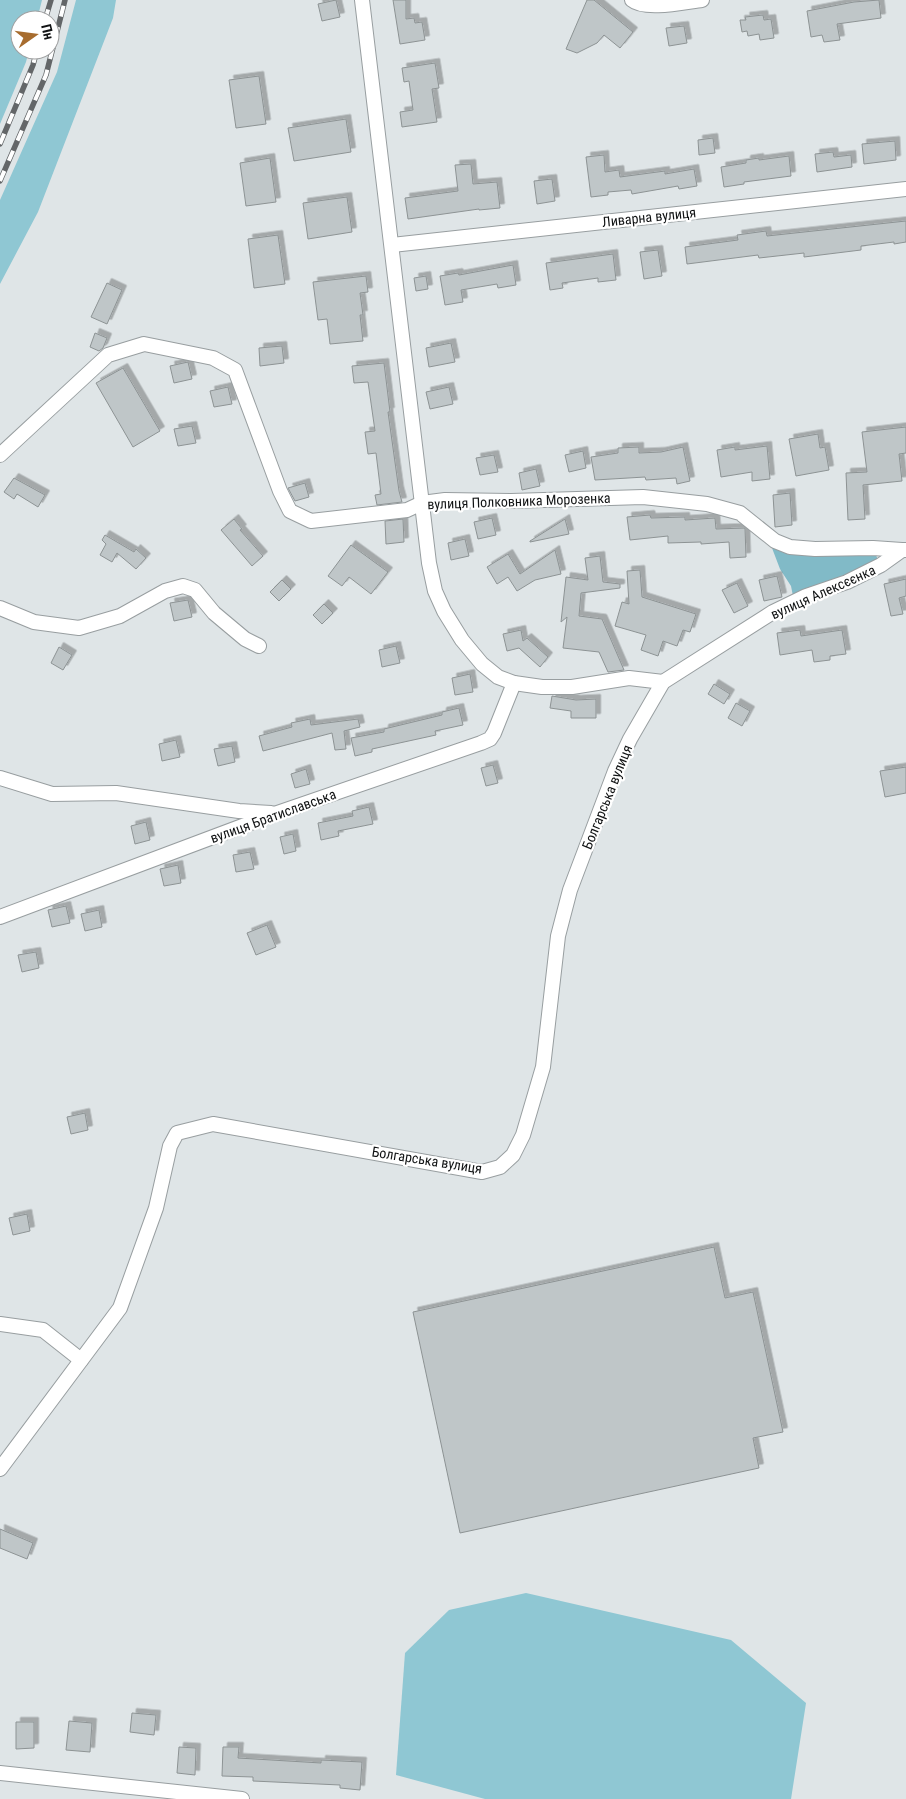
<svg xmlns="http://www.w3.org/2000/svg" width="906" height="1799" font-family="'Roboto Condensed',sans-serif">
<defs>
<filter id="shadow"><feDropShadow dx="4.5" dy="-4.5" stdDeviation="0" flood-color="#0004"/></filter>
</defs>
<rect width="100%" height="100%" fill="#dfe5e7"/>
<g fill="#8fc7d3">
<path d="M0 0H42L37 20H20V50H29L26 62 0 124Z"/>
<path d="M76 0H116L113 18 38 212 0 284V200L57 72Z"/>
<path d="M526 1593 731 1640 806 1703 791 1799H485L396 1775 405 1653 449 1610Z"/>
</g>
<path fill="#81bac7" d="M772 548 789 553H875L879 562 793 596 791 586 780 569Z"/>
<g fill="#bfc6c8" stroke="#8d9394" filter="url(#shadow)">
<path d="M336 0 340 17 322 21 318 4Z"/>
<path d="M393 0H406V19L414 18 415 23 422 22 425 40 400 44Z"/>
<path d="M587 0H594L633 32 620 48 604 35 597 43 577 53 566 49Z"/>
<path d="M879 0 881 18 837 24 840 40 824 42 822 35 811 37 807 11 854 2Z"/>
<path d="M763 15 764 20 771 19 774 38 760 40 759 34 748 36 747 31 742 32 740 20H746L745 17Z"/>
<path d="M684 26 687 43 669 46 666 28Z"/>
<path d="M435 63 439 88 432 89 437 122 402 127 400 112 413 110 409 81 404 82 402 68Z"/>
<path d="M259 76 266 124 236 128 229 80Z"/>
<path d="M346 119 351 152 294 161 288 128Z"/>
<path d="M713 138 715 153 699 155 698 140Z"/>
<path d="M895 141 896 160 864 164 862 144Z"/>
<path d="M833 152 834 157 851 155 852 167 817 172 815 154Z"/>
<path d="M604 155 605 172 619 170 620 177 665 171V174L694 169 697 186 679 189 678 186 632 194 631 190 608 192V195L591 197 586 157Z"/>
<path d="M789 156 791 176 744 182V184L724 187 721 167 746 163V160L759 158V160Z"/>
<path d="M270 158 276 202 246 206 240 163Z"/>
<path d="M471 164 473 184 497 182 500 208 479 210V209L408 219 405 198 458 191 455 165Z"/>
<path d="M552 179 555 201 537 204 534 181Z"/>
<path d="M347 197 352 232 308 239 303 203Z"/>
<path d="M906 221V242L894 244V242L861 246V250L804 257V253L759 258 758 255 687 264 685 247 738 240 737 235 766 231 767 236Z"/>
<path d="M278 235 285 284 254 288 248 239Z"/>
<path d="M658 250 662 276 644 279 640 252Z"/>
<path d="M613 254 616 280 598 282V278L562 283 563 288 550 290 546 263Z"/>
<path d="M513 265 516 285 498 288 497 284 461 290 463 302 445 305 440 276 458 273 459 275Z"/>
<path d="M366 276 368 292 360 293 363 315H360L363 341 330 344 327 319 318 320 313 282Z"/>
<path d="M426 276 428 289 416 291 414 278Z"/>
<path d="M107 283 122 290 107 324 91 317Z"/>
<path d="M95 333 107 338 103 348 99 351 90 347Z"/>
<path d="M451 343 455 362 429 367 426 348Z"/>
<path d="M282 346 284 363 260 366 259 348Z"/>
<path d="M188 362 192 379 174 383 170 366Z"/>
<path d="M384 363 390 412H388L399 491 402 502 377 505 375 495 381 494 376 453 368 454 365 432 375 431 368 382 354 383 352 366Z"/>
<path d="M123 368 160 431 133 447 96 383Z"/>
<path d="M228 387 232 404 214 407 210 391Z"/>
<path d="M449 387 453 404 430 409 426 392Z"/>
<path d="M192 426 196 443 178 446 174 429Z"/>
<path d="M906 427V453L899 454 902 481 863 485 865 519 848 520 846 473 867 472 862 432Z"/>
<path d="M818 434 820 448 825 447 829 470 796 476 789 439Z"/>
<path d="M767 446 770 479 752 481V472L721 477 717 450 735 447V450Z"/>
<path d="M639 447V453L661 452 683 447 690 481 677 484 676 478 646 480 645 477 595 480 591 457 618 453V448Z"/>
<path d="M583 451 586 468 569 472 565 455Z"/>
<path d="M494 455 498 472 480 475 476 458Z"/>
<path d="M536 469 540 486 522 490 519 473Z"/>
<path d="M14 478 45 495 38 507 17 494 14 499 4 492Z"/>
<path d="M305 483 309 497 295 501 288 488Z"/>
<path d="M790 493 792 525 775 527 773 495Z"/>
<path d="M650 515 651 518 685 517V520L715 518 716 529 745 528 746 557 730 558 729 542 701 544V542L668 543V536L630 540 627 517Z"/>
<path d="M492 518 496 535 478 539 474 522Z"/>
<path d="M234 519 242 529 240 530 263 556 252 566 221 530Z"/>
<path d="M403 519 404 542 386 544 385 521Z"/>
<path d="M565 519 569 534 530 542V541Z"/>
<path d="M105 535 134 552 136 549 146 558 136 569 117 553 112 562 100 555 106 544 102 540Z"/>
<path d="M465 539 469 556 451 560 448 543Z"/>
<path d="M351 545 388 572 371 594 349 577 342 586 328 576Z"/>
<path d="M555 550 561 574 535 580 517 591 508 577 497 584 487 567 508 554 520 574Z"/>
<path d="M600 556 603 582 620 584V588L581 593 579 616 602 619 624 670 608 672 599 652 563 648 567 617 561 622 566 577 588 580 585 558Z"/>
<path d="M640 570 642 597 696 614 690 632 683 630 677 646 663 641 658 656 641 650 646 635 615 626 622 602 629 604 627 571Z"/>
<path d="M777 576 782 597 764 601 759 580Z"/>
<path d="M906 579V596L899 598 903 614 891 616 884 584Z"/>
<path d="M282 580 291 589 279 601 270 592Z"/>
<path d="M737 583 748 606 734 613 722 590Z"/>
<path d="M188 600 192 617 174 621 170 603Z"/>
<path d="M324 604 333 613 322 624 313 615Z"/>
<path d="M521 630 523 641 527 638 548 657 540 667 519 648 507 651 503 634Z"/>
<path d="M800 630 801 636 842 630 846 654 830 656V660L814 662 812 650 780 655 777 633Z"/>
<path d="M396 646 400 663 382 667 379 650Z"/>
<path d="M59 647 72 655 63 670 51 663Z"/>
<path d="M470 674 473 692 455 695 452 678Z"/>
<path d="M714 684 730 694 724 704 708 694Z"/>
<path d="M552 696 576 700 596 699V718H571V711L550 708Z"/>
<path d="M736 703 750 711 742 726 728 718Z"/>
<path d="M459 708 463 725 435 731 436 735 372 749V752L355 756 351 738 384 732V729L442 715V712Z"/>
<path d="M310 719 311 725 358 719 360 727 344 731 346 749 335 750 332 733 263 751 259 736 292 727 291 723Z"/>
<path d="M176 740 180 757 162 761 159 744Z"/>
<path d="M232 746 235 762 218 766 214 749Z"/>
<path d="M493 765 498 783 486 786 481 768Z"/>
<path d="M906 767V793L885 797 880 771Z"/>
<path d="M306 769 310 784 295 788 291 774Z"/>
<path d="M369 807 373 824 338 831 339 836 321 840 318 823 353 816 352 811Z"/>
<path d="M146 822 150 840 135 844 131 826Z"/>
<path d="M293 834 296 851 284 854 280 837Z"/>
<path d="M250 852 254 869 236 872 233 855Z"/>
<path d="M178 865 181 883 164 886 160 869Z"/>
<path d="M66 906 70 923 52 927 48 910Z"/>
<path d="M99 910 102 927 85 931 81 914Z"/>
<path d="M267 925 276 947 256 955 247 933Z"/>
<path d="M36 952 39 968 22 972 18 955Z"/>
<path d="M85 1113 88 1130 71 1134 67 1117Z"/>
<path d="M27 1214 30 1231 13 1235 9 1218Z"/>
<path d="M714 1247 725 1298 753 1292 783 1432 753 1438 759 1468 460 1533 413 1312Z"/>
<path d="M0 1529 33 1543 27 1559 0 1548Z"/>
<path d="M132 1713 156 1715 154 1735 130 1732Z"/>
<path d="M69 1721 92 1723 90 1752 66 1750Z"/>
<path d="M16 1722H34V1748L16 1749Z"/>
<path d="M179 1747 196 1748 195 1775 177 1773Z"/>
<path d="M223 1747H239L238 1758 321 1763V1760L362 1762 360 1790 340 1788V1785L253 1781V1777L222 1776Z"/>
</g>
<g fill="none" stroke-linecap="round" stroke-linejoin="round">
<g stroke="#989ea0" stroke-width="16">
<g id="minor">
<path d="M362 0 429 563 435 591 444 611 462 640 482 664 498 677 514 683 542 687H572L629 678 663 682"/>
<path d="M632 0C645 11 685 2 702 0"/>
<path d="M392 245 906 189"/>
<path d="M0 455 108 355 144 344 213 358 235 370 280 491 290 511 311 521 407 510 422 503 445 500 511 501 643 497 707 504 740 513 775 541 790 547 815 549 873 548 902 550"/>
<path d="M0 608 34 622 79 628 120 616 165 591 183 586 195 590 214 613 245 639 259 646"/>
<path d="M0 778 52 794 116 793 239 811 271 813"/>
<path d="M0 917 277 813 481 743 490 739 494 733 514 683"/>
<path d="M0 1324 43 1330 81 1360"/>
<path d="M0 1469 120 1308 156 1208 170 1146 177 1133 213 1124 482 1172 500 1167 513 1155 523 1135 543 1067 558 936 570 890 615 771 630 739 663 682 773 612 806 596 847 582 881 565 902 550H906"/>
<path d="M0 1773 242 1799"/>
</g>
</g>
<use href="#minor" stroke="#fff" stroke-width="14"/>
<g stroke="#636668" stroke-width="5.5">
<g id="rail">
<path d="M45 20 51 0"/>
<path d="M0 144 33 65 37 50"/>
<path d="M0 181 46 75 65 0"/>
</g>
</g>
<use href="#rail" stroke="#fff" stroke-width="4" stroke-dasharray="11" stroke-linecap="butt"/>
</g>
<g text-anchor="middle" dominant-baseline="central" stroke-width="4.5" stroke-linejoin="round" paint-order="stroke">
<g font-size="14" fill="#101213" stroke="#fff">
<text transform="translate(649 217) rotate(-6)">Ливарна вулиця</text>
<text transform="translate(519 501) rotate(-2)">вулиця Полковника Морозенка</text>
<text transform="translate(823 592) rotate(-24)">вулиця Алексєєнка</text>
<text transform="translate(607 797) rotate(-68)">Болгарська вулиця</text>
<text transform="translate(273 816) rotate(-20)">вулиця Братиславська</text>
<text transform="translate(427 1160) rotate(9)">Болгарська вулиця</text>
</g>
</g>
<g transform="translate(35 35) rotate(76)"><circle r="24" fill="#ffffff" stroke="#9fa0a1"/>
<path d="M0-4L9 19L0 12L-9 19Z" fill="#a76c2e"/>
<text y="-8" font-size="14" font-weight="bold" text-anchor="middle" fill="#101213">Пн</text>
</g>
</svg>
